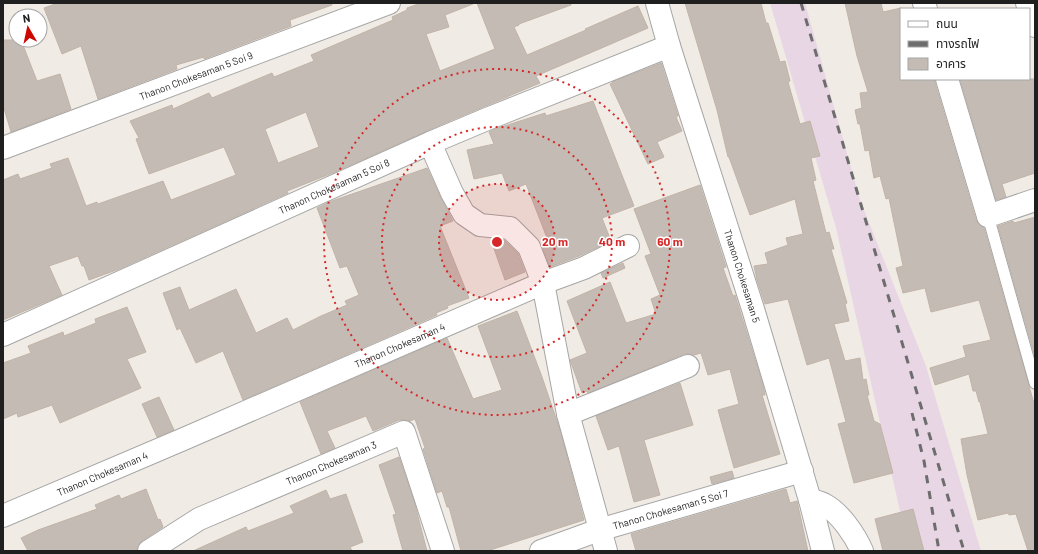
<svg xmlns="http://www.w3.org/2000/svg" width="1038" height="554" font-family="Barlow,'Noto Sans Thai',sans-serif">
<rect width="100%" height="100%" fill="#f0ece5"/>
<path fill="#e9d6e5" d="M770 3H805L814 35 860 200 926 366 981 551H909L836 228Z"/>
<g fill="#c4bcb4" stroke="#c2b3a7" fill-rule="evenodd">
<path d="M58 3H332V5L290 20 291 26 249 42 204 59V57L176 65 177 69 98 99 81 46 62 54 44 8Z"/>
<path d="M421 3H473V4L445 15 449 27 426 34 440 71 495 49 477 3H571V5L519 24V25L514 27 527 55 586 30 585 29 638 6 648 28 590 53 536 76 540 83 445 123 335 172 287 191 288 193 119 269 89 280 84 266H82L78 256 49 266 62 295 3 320V180L18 174 20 179 52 168 50 164 68 158 86 206 97 202 98 204 163 181 171 200 236 175 224 147 149 174 136 139 139 138 130 121 172 105 173 109 209 93 212 98 272 73 274 77 314 61 311 55 393 20 392 17 407 10V8ZM306 112 319 147 278 163 265 129Z"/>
<path d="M685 3H761L766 23H768L780 62 785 61 790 81 788 82 800 124 810 121 820 156 811 158 816 180 813 181 826 233 829 232 834 249H831L847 303 845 304 849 321 834 324 845 361 860 358 863 380 866 379 869 395H867L874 421 880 424 893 473 854 483 838 424 846 422 829 358 807 365 788 299 765 304 757 280 754 266 768 264 765 253 788 245 786 238 803 234 795 199 750 215 729 157H728L717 110Z"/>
<path d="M845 3H881L883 12 901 8V79H935V83L976 220 979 225 984 228 1035 407V551H1028L1016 514 1009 515 1008 513 978 520 967 475 961 439 988 434 980 402H979L976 391H973L969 374 935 385 930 368 966 357 963 346 991 340 979 300 931 312 925 288 903 293 896 268 903 266 889 198 886 199 880 176 874 178 869 150 865 151 860 124H858L855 110 862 108 860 93 868 92 857 56Z"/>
<path d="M3 40H21L37 81 60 74 71 109 11 132 3 105Z"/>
<path d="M661 63 678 116 676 117 682 131 657 142 664 157 648 164 610 84 613 83 612 82Z"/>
<path d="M960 79H1035V173L1002 184 1006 197 996 200Z"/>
<path d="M593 101 634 206 602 218 611 241 579 256 550 267 542 246 549 243 526 184 509 191 502 173 474 179 467 150 494 144 489 132 495 129 545 113 546 116Z"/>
<path d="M427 168 441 198 453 221 440 226 469 298 447 306 448 308 436 313 437 315 243 400 223 351 196 363 180 328 177 330 163 293 180 287 189 310 236 289 256 333 287 318 293 330 321 316 347 305 345 301 359 295 347 266 340 268 317 208 332 201Z"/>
<path d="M700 185 726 267 723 268 733 296 735 295 763 385 765 395H762L780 454 734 468 718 410 739 404 730 369 708 375 701 353 694 355 689 354H684L588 393 587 391 582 393 570 360 587 353 567 301 610 282 626 323 656 314 651 299 660 295 645 256 651 254 634 209Z"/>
<path d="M1035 217V357L998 226 1013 221 1014 223Z"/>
<path d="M494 239 504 240 518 254 525 272 505 280 491 240Z"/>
<path d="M623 263 625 268 603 278 601 273Z"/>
<path d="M127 307 146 352 127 359 141 388 60 423 52 405 18 417 17 413 3 419V363L31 353 28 346 63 332 64 336 96 323 95 319Z"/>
<path d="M517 311 542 377 560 430 584 520 487 551H461L449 507H447L442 491 437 493 423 449 425 448 415 419 410 421 405 420H399L373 431 366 416 327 431 335 448 321 454 300 402 447 338 473 399 502 390 478 326Z"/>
<path d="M680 383 693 425 644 440 660 495 634 502 619 446 608 450 596 416Z"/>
<path d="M159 397 174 430 157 437 142 404Z"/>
<path d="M399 457 414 501 427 551H403L393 515 396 514 379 465Z"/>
<path d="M732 471 734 478 712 484 710 477Z"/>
<path d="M146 489 158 520 160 519 163 527 142 541 138 545 137 551H28L21 538 38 530 97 509 95 505 119 495 121 499Z"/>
<path d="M786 489 790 503 797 501 808 551H636L631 534Z"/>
<path d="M326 490 330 499 346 494 363 542 350 547 352 551H193L246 527 248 531 294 513 290 506Z"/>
<path d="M913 509 924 551H883L875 519Z"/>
</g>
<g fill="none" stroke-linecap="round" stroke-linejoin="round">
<g stroke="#a6a6a6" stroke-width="13">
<path id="service" d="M988 216 1035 383"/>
</g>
<g stroke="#a6a6a6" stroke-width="24">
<g id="minor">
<path d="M924 3 926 9"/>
<path d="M1027 3 1035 26"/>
<path d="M947 79 988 216"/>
<path d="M430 143 452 193 464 214 480 225 510 228 529 247 543 283 584 268 628 246"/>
<path id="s1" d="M3 148 389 3"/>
<path id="s2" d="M3 335 430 143 487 119 669 46"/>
<path d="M568 414 688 366"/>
<path d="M810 500C815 501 821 502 825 505 840 513 855 535 862 551"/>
<path id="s3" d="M3 516 186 438 543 283 568 414 606 551"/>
<path id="s4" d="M149 551 199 519 404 432 443 551"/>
<path id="s5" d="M541 551 599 530 802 471"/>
</g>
</g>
<g stroke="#a6a6a6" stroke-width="24">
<g id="tertiary">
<path id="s6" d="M657 3 669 46 753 309 810 500 823 551"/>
<path d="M988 216 1035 200"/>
</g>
</g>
<use href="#service" stroke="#fff" stroke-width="11"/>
<use href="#minor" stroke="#fff" stroke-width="22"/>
<use href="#tertiary" stroke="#fff" stroke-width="22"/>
<g stroke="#6d6d6d" stroke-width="3" stroke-dasharray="8 8" stroke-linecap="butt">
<path d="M801 3 964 551"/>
<path d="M912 413 924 461 939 551"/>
</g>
</g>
<circle cx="497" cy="242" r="58" fill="#d62828" fill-opacity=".12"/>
<g fill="none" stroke="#d62828" stroke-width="2" stroke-dasharray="2 4">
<circle cx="497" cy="242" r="58"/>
<circle cx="497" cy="242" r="115"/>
<circle cx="497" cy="242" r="173"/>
</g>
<g text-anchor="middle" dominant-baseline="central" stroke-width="3" stroke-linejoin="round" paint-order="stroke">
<g font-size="10" fill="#1f1f1f" stroke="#fff">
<text stroke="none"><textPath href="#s1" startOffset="206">Thanon Chokesaman 5 Soi 9</textPath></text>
<text stroke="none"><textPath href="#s2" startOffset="363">Thanon Chokesaman 5 Soi 8</textPath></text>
<text stroke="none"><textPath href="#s6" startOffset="286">Thanon Chokesaman 5</textPath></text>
<text stroke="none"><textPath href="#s3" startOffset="432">Thanon Chokesaman 4</textPath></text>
<text stroke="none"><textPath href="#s4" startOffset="203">Thanon Chokesaman 3</textPath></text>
<text stroke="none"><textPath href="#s3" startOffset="108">Thanon Chokesaman 4</textPath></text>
<text stroke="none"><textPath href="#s5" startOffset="136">Thanon Chokesaman 5 Soi 7</textPath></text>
</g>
</g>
<circle cx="497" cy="242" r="6" fill="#d62828" stroke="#fff" stroke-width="2"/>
<g font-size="12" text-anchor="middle" font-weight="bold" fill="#d62828" stroke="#fff" stroke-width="3" stroke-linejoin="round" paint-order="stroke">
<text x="555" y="246">20 m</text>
<text x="612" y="246">40 m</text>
<text x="670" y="246">60 m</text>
</g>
<rect width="1038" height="554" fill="none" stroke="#1f1f1f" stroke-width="8"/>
<rect x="900" y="8" width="130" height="72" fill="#ffffff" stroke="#a5a5a5"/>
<rect x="908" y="21" width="20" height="6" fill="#ffffff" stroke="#a5a5a5"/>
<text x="936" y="28" font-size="12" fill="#1f1f1f">ถนน</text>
<rect x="908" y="41" width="20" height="6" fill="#6d6d6d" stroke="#a5a5a5"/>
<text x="936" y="48" font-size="12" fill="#1f1f1f">ทางรถไฟ</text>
<rect x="908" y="58" width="20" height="12" fill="#c4bcb4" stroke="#a5a5a5"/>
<text x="936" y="68" font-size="12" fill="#1f1f1f">อาคาร</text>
<g transform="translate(28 28) rotate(351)"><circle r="19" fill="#ffffff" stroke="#a5a5a5"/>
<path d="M0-3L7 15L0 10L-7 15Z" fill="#cd0600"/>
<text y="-6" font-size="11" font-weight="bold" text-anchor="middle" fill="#1f1f1f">N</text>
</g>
</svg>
